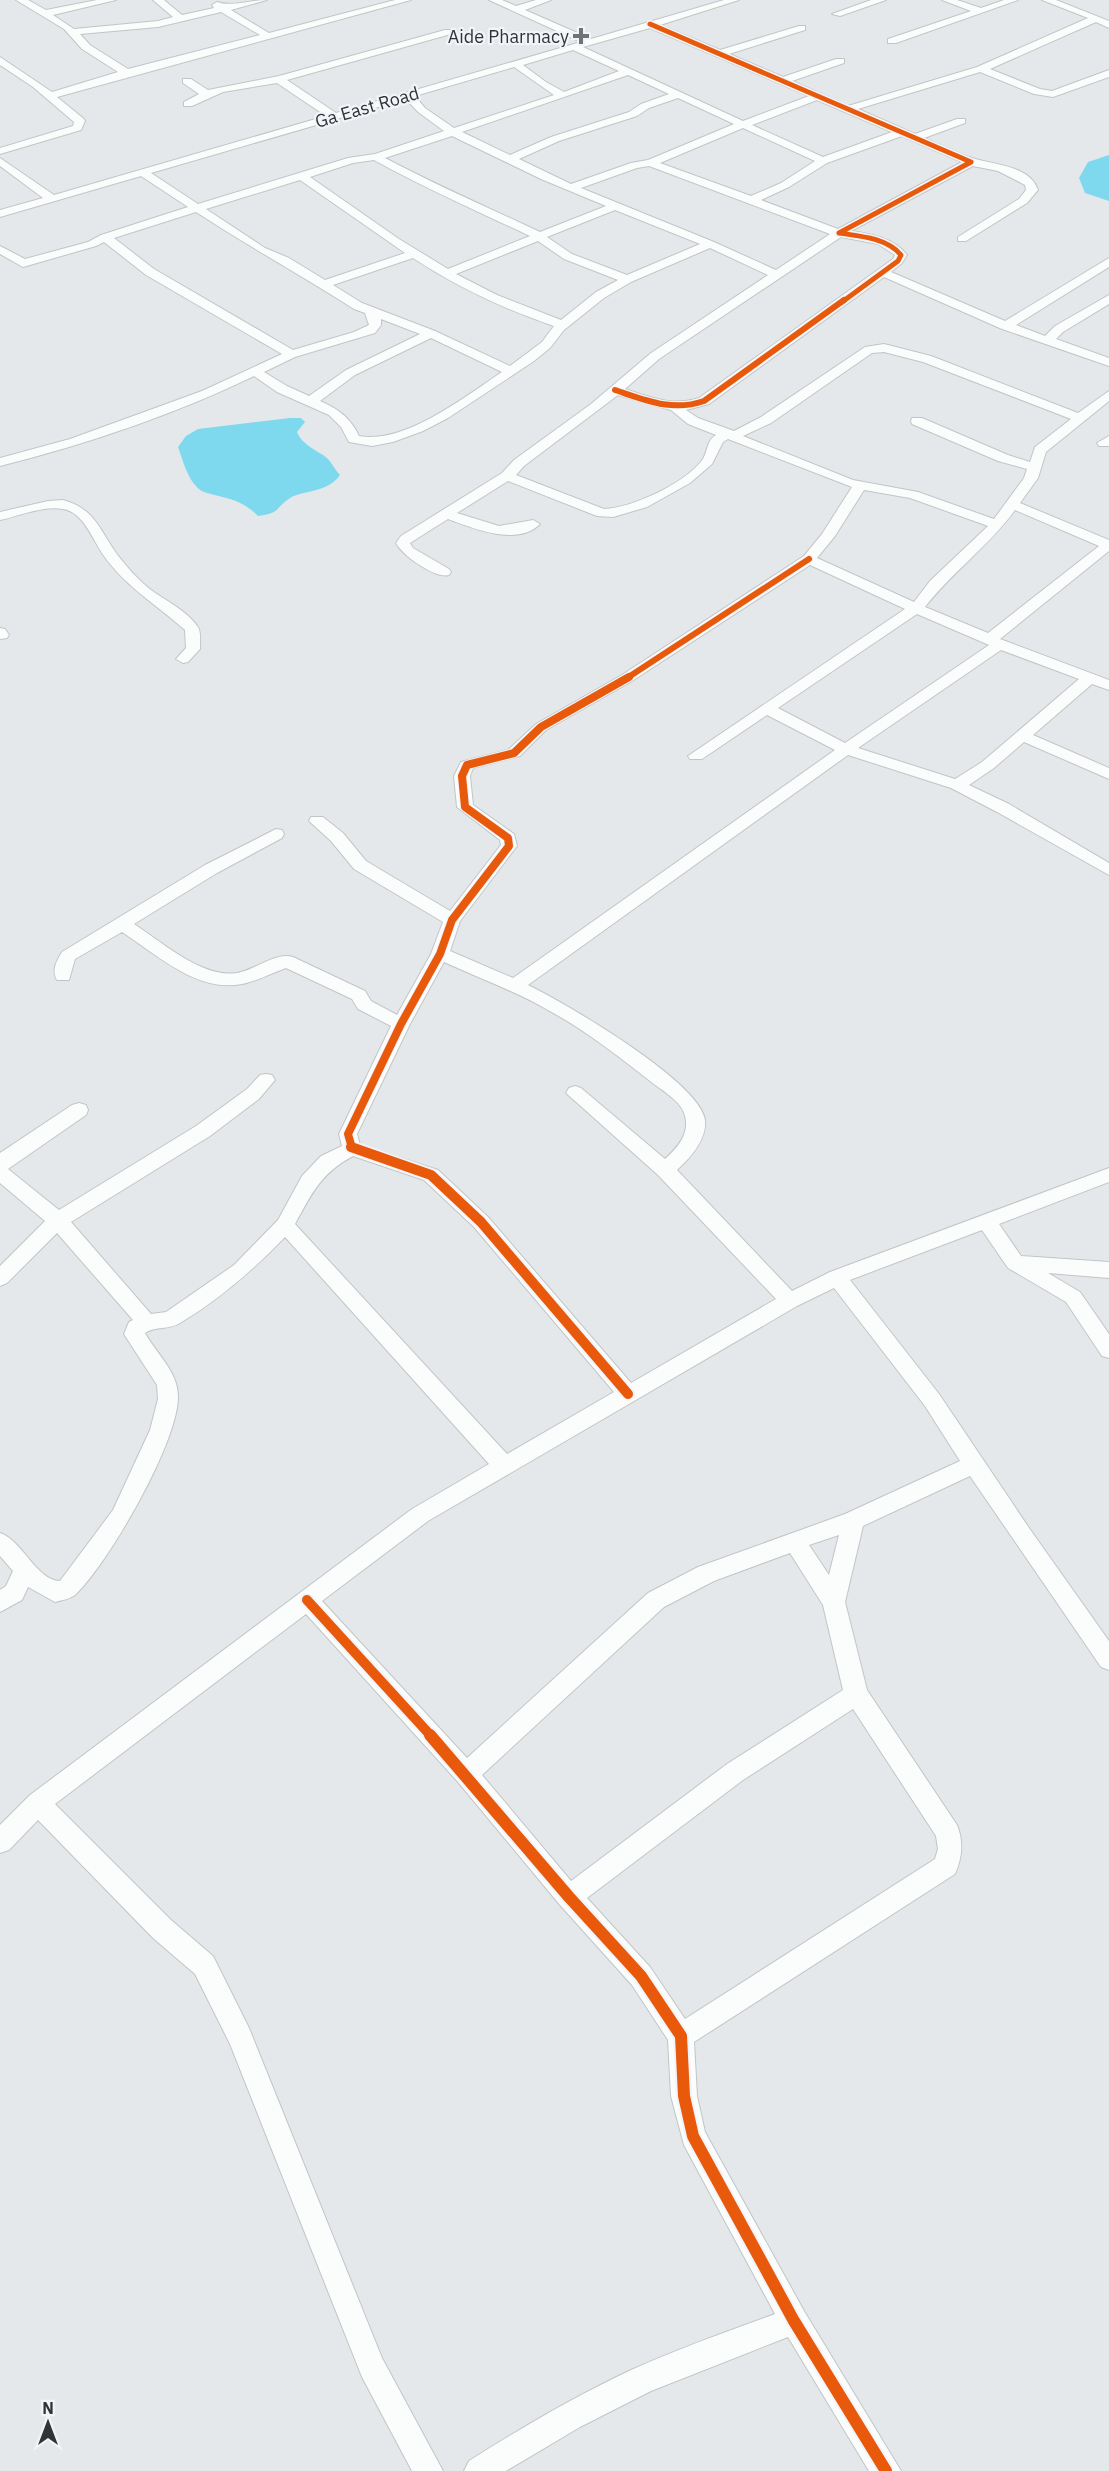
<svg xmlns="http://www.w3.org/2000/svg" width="1109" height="2471" font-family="'IBM Plex Sans',sans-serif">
<rect width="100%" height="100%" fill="#e5e8ea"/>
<g fill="#7ed9ef">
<path d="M1109 155V201L1085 193 1079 178 1088 162Z"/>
<path d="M290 418H301L305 422 297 432C302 445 317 450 327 458 332 463 335 470 340 475 328 493 303 490 290 498 274 509 281 513 258 516 241 499 228 499 207 493 190 489 183 461 178 447L186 436 198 429Z"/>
</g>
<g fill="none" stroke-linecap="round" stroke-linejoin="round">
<g stroke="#c2c5c6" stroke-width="2">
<g id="minor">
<path d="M16 0H28L46 10 97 0H116L53 15 74 29 158 21 173 17 153 0H164L182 15 214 8 212 5 217 2C231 7 251 0 267 0L231 10 269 33 395 0H411L57 97 84 119 85 121 81 130 0 154V148L73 126 74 122 33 87 0 65V57L52 92 118 72 82 49 64 29ZM221 12 260 35 128 69 90 45 80 34 158 27Z"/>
<path d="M489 0H502L516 6 536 0H551L525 10 591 39 724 0H739L660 25 720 50 799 26H805V30L729 54 783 77 836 59H844V63L792 81 848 106 977 67 1088 18 1042 0H1056L1109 21V28L1096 22 990 69 1040 89 1052 91 1109 70V77L1053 97 1034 94 980 72 858 109 915 134 957 119H965V123L924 138C940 145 956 153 972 158 993 165 1030 165 1038 190L1027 203 966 241H958V237L1019 199 1026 190 1025 185 998 171 973 166 851 231C871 234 894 238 907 255L902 263 891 272 1005 321 1109 258V267L1016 325 1045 336 1055 326 1109 295V304L1063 332 1056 339 1109 358V366L1002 329 884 277 709 404 686 410 698 418 734 431 761 417 865 347 884 344 931 356 1078 413 1109 391V401L1046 452 1038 478 1020 503 1109 540V551L1000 639 1109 680V690L1092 684 1033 735 1109 768V779L1024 742 994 768 969 785 1009 804 1109 863V875L997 812 951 788 848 755 528 985C565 1003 699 1081 705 1120 707 1140 690 1158 677 1170L792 1291 830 1272 1109 1168V1182L999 1224 1021 1256 1109 1262V1278L1048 1273 1080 1292 1109 1334V1358L1102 1356 1066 1302 1008 1268 982 1230 850 1280 939 1394 1029 1528 1109 1641V1670L1101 1667 970 1476 863 1526 845 1602 867 1690 957 1825C964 1842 962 1858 955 1874L694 2042 697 2096 705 2132 804 2311 901 2471H869L788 2337 651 2391 580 2427 506 2471H464L469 2461C521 2428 574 2397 629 2371 677 2349 726 2332 775 2314L684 2145 671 2096 668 2040 632 1985 560 1905 458 1782 306 1614 55 1804 171 1920 213 1956 249 2028 382 2358 443 2471H412L362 2377 230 2044 195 1974 153 1938 38 1820 9 1850 0 1853V1825L30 1795 412 1509 489 1464 285 1237C253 1270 220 1299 180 1323 169 1330 155 1326 145 1333 156 1353 178 1372 178 1396 179 1441 109 1562 76 1594 71 1599 62 1600 55 1602L28 1587 22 1600 0 1612V1590L6 1586 13 1571 0 1556V1533C23 1541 36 1580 60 1581L113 1510 150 1430 158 1399 157 1385 124 1334 129 1322 133 1320 57 1233 7 1283 0 1286V1266L45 1221 0 1183V1153L72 1105 79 1103 86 1105 88 1110 86 1115 8 1169 59 1210 196 1126 247 1089 260 1075 266 1074 272 1075 275 1080 259 1099 210 1136 71 1222 151 1314 166 1312 234 1265 278 1220 302 1176 321 1156 342 1146 339 1134 391 1026 358 1009 352 999 286 968C272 973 257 981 242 984 198 993 157 955 122 932L75 959 69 980H57C51 971 57 960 62 952L205 865 276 829 282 830 284 834 282 838 217 873 134 924C162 942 206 982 241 972 257 968 277 952 293 957L365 991 371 1001 397 1015 431 954 443 922 354 869 331 841 309 821 311 817H323L343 833 366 861 450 911 501 845 500 840 457 807 454 776 461 762 508 750 536 724 622 675 804 556 822 534 852 487 728 439 723 442 712 464 690 483 647 507 613 517 597 516 508 481 457 513 499 526 533 520 540 524C518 547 472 528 448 519L410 543 413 548 449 569 451 572 449 575C435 579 402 555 396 543L401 536 502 473 514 460 591 404 651 353 768 275 710 248 631 282 604 298 564 330 550 348 534 361 448 418 423 431 393 442 372 446 349 442 341 427 329 415 277 392 254 376C173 415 87 444 0 466V458L70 439 202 391 282 354 146 275 104 242 96 246 23 267 0 254V246L25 259 88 242 101 235 188 207 141 176 0 217V210L43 198 0 166V158L54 195 326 116 277 83 223 92 192 106H184V102L199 94 183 83V79H191L208 90 279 76 445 30H451V34L287 80 336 113 581 42ZM650 28 809 96 743 121 583 47ZM573 50 619 71 564 92 546 82 523 65ZM514 67 554 95 454 128 425 108 415 96ZM628 75 669 94 641 104 629 112 551 137 510 155 462 132ZM678 98 734 124 648 160 631 163 571 184 519 159 559 141 637 116 649 108ZM406 99 418 112 444 131 375 154 348 158 198 204 151 173ZM817 100 892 132 823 157 752 125ZM743 128 815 161 781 183 751 196 660 163ZM452 136 541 179 606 206 540 232C487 207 436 185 385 158ZM902 136 962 162 838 229 761 200 789 187 827 163ZM374 160C426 189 477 211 530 236L448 269 399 239 310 177 353 163ZM649 166 830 234 776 270 714 242 581 188 637 168ZM300 180 405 253 325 280 289 258 265 248 206 209ZM615 210 700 244 627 275 572 254 547 237ZM196 212C248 246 301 275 354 309L365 313 369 325 354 332 293 350 154 269 114 238ZM841 237 878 244 895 255 893 259 699 398C673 407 650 397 625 389L659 359ZM538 241 564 259 618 280 596 292 561 320 497 295 456 274ZM413 258C457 287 504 309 554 326L542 342 510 366 435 331 362 303 333 285ZM381 319 420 334 346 370 309 396 287 386 264 372 295 357 375 333 381 325ZM431 338 502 372C466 396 404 445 359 436 350 417 338 409 320 401L355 375ZM884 352 923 362 1071 419 1035 447 1030 462 1008 455 922 418H912L911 421 912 424 998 461 1027 469 1024 478 994 519 918 492 853 480 743 436 771 423 872 353ZM618 395 671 410 688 424 716 435C707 440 708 450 703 459 686 483 632 508 604 509L516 475 524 466ZM864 490 910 498 988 526 930 581 914 602 817 558 835 536ZM1015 510 1099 546 988 633 925 607C952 572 989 546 1015 510ZM810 565 905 609 688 756 690 759H702L767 715 835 750 513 978 450 951 460 921 517 846 514 834 473 805 470 776 473 768 520 756 546 730 632 681ZM917 614 989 645 845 743 778 708ZM1001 650 1079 679 982 762 955 779 858 748ZM444 962C479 978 515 991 548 1010 585 1030 618 1056 650 1081 661 1090 682 1101 685 1116 690 1134 677 1148 665 1159L581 1088 575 1086 569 1088 566 1093 658 1175 776 1299 631 1383 488 1217 438 1170 360 1145 357 1134 410 1024ZM353 1156 424 1180 474 1227 614 1392 507 1454 295 1224C312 1193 321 1173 353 1156ZM834 1288 925 1406 960 1461 845 1514 698 1567 648 1593 467 1758 322 1601 428 1521 797 1306ZM839 1535 829 1575 809 1545ZM790 1553 823 1605 843 1690 727 1764 571 1881 482 1775 664 1607 714 1581ZM853 1709 936 1836 938 1849 935 1859 685 2019 650 1967 587 1898 743 1780Z"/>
<path d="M871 0H886L840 16 832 14Z"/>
<path d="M942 0H957L981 8 1004 0H1018L896 43H888V39L971 11Z"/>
<path d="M1109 436V446H1099L1097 443Z"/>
<path d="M63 500C94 508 100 530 116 553 126 566 138 580 151 590 166 601 186 610 198 627 201 632 200 642 200 649L188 662 183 663 176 659 186 648 185 630C157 605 126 587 104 556 93 541 84 512 63 509 44 505 19 516 0 520V512L48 501Z"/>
<path d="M0 628 5 629 9 635 7 638 0 639Z"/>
</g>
</g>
<use href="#minor" fill="#fbfcfc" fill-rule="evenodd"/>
<g stroke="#f1f5f9" stroke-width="8">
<path id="cycleway-far4" d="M650 24 971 162 839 233C860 236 887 238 901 255L898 261 842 302"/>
</g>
<g stroke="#f1f5f9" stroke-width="8">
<g id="cycleway-far3">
<path d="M615 390C645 400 672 412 704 401L844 300"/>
<path d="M627 678 809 559"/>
</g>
</g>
<g stroke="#f1f5f9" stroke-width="10">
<path id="cycleway-far2" d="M352 1148 348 1134 401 1024 440 954 452 920 509 846 508 838 465 807 462 776 467 765 514 753 541 727 629 677"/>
</g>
<g stroke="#f1f5f9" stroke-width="14">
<g id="cycleway-far1">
<path d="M351 1147 431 1175 481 1222 628 1394"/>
<path d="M307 1600 432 1737"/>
</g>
</g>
<g stroke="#f1f5f9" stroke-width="16">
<path id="cycleway" d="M430 1735 569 1897 641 1976 681 2036 684 2096 693 2136 794 2321 886 2471"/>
</g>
<use href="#cycleway-far4" stroke="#e8590c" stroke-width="5"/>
<use href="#cycleway-far3" stroke="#e8590c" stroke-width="6"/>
<use href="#cycleway-far2" stroke="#e8590c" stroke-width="8"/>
<use href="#cycleway-far1" stroke="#e8590c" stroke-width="10"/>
<use href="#cycleway" stroke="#e8590c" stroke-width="12"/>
</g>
<path fill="#717274" stroke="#f1f5f9" stroke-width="2" d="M578 27h6v6h6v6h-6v6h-6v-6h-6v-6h6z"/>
<g text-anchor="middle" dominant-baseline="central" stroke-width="4.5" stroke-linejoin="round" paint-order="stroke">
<g font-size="18" fill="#323335" stroke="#f1f5f9" text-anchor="end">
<text x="569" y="36">Aide Pharmacy</text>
</g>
<g font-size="18" fill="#323335" stroke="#f1f5f9">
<text transform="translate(367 107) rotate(-16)">Ga East Road</text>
</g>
</g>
<g transform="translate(48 2423)" stroke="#f1f5f9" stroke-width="4.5" paint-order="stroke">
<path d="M0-4.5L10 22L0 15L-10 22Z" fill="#323335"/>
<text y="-9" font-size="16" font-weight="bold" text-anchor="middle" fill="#323335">N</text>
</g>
</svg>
